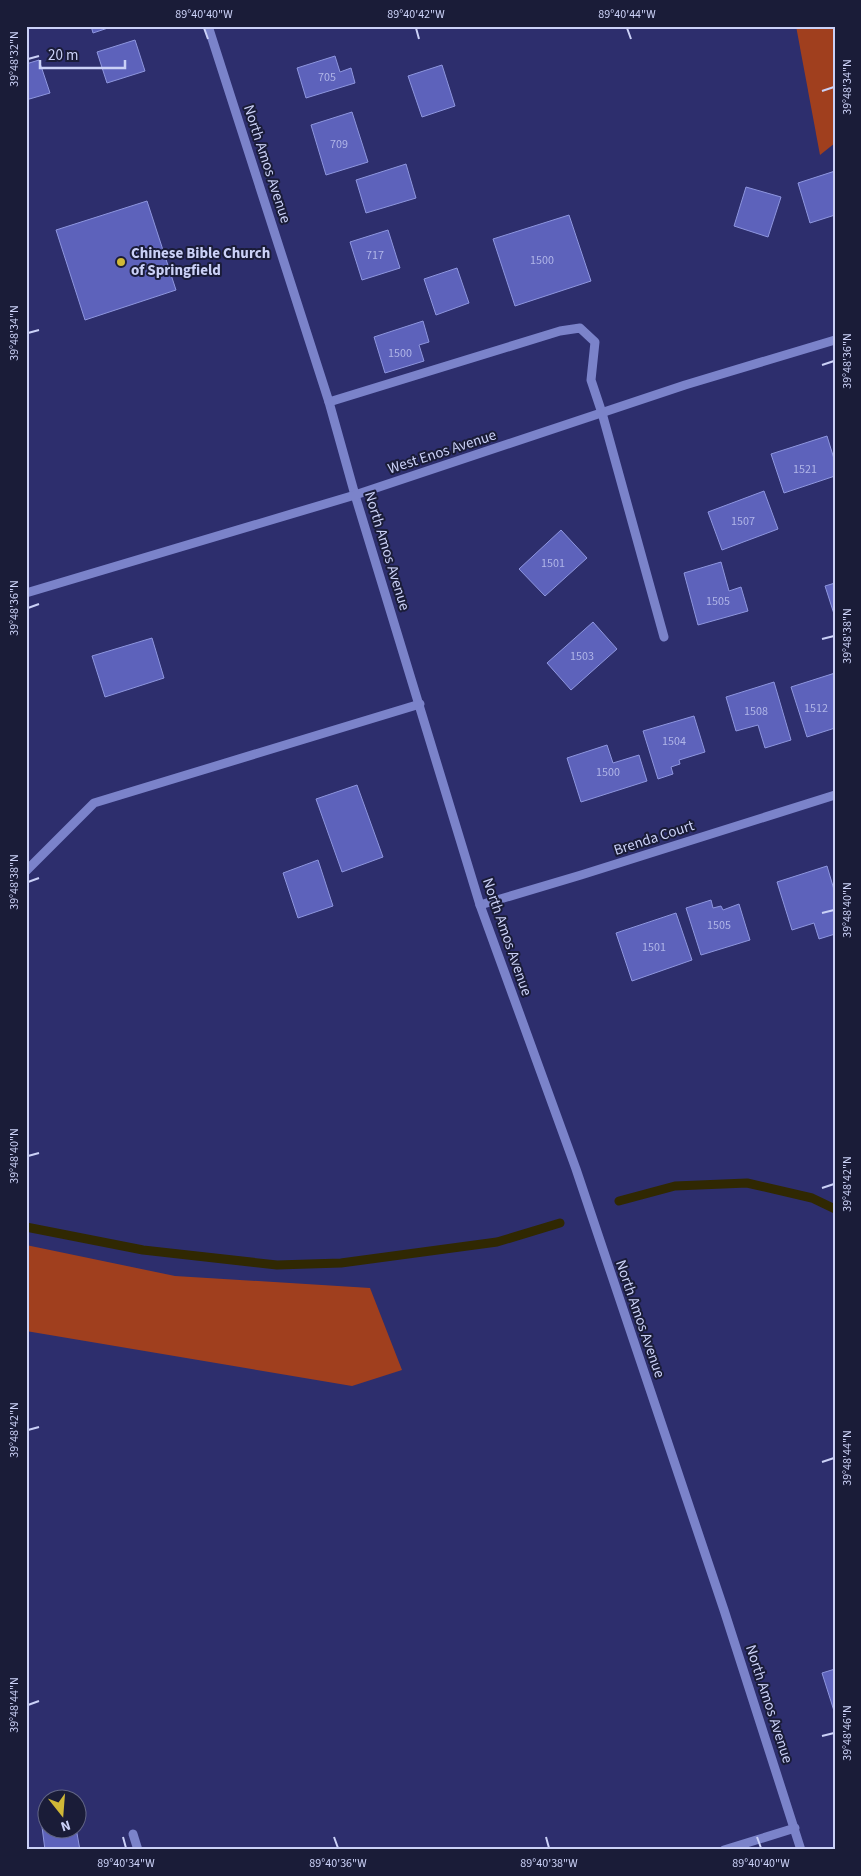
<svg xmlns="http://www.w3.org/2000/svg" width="861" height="1876" font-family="'Source Sans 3',sans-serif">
<rect width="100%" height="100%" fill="#2d2e6d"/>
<g fill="#a03f1e">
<path d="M796 26H835V143L820 155Z"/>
<path d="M26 1245 175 1276 370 1288 402 1370 352 1386 26 1331Z"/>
</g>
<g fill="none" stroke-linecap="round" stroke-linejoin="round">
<g stroke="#302802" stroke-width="9">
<path d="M619 1201 675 1186 747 1183 812 1198 835 1209"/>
<path d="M26 1227 143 1250 277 1265 341 1263 497 1242 560 1223"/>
</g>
</g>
<g fill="#5d62bb" stroke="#8e96df">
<path d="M91 26H114L93 33Z"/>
<path d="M135 40 145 71 107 83 97 52Z"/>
<path d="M335 56 340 72 351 68 355 83 306 98 297 68Z"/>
<path d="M39 60 50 93 26 100V64Z"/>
<path d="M442 65 455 106 422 117 408 76Z"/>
<path d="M352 112 368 162 326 175 311 125Z"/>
<path d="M406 164 416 198 366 213 356 180Z"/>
<path d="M835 171V215L810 223 798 183Z"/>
<path d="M746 187 781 197 768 237 734 226Z"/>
<path d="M147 201 176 290 85 320 56 230Z"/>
<path d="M569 215 591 281 515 306 493 239Z"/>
<path d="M388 230 400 268 362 280 350 242Z"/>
<path d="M457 268 469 303 436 315 424 279Z"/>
<path d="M423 321 429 342 419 345 424 361 385 373 374 337Z"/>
<path d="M827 436 835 462V476L784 493 771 454Z"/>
<path d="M764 491 778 529 722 550 708 512Z"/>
<path d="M561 530 587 558 545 596 519 569Z"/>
<path d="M721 562 729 591 741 587 748 611 698 625 684 573Z"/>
<path d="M835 583V617L825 586Z"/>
<path d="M593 622 617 649 571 690 547 663Z"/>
<path d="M152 638 164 678 105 697 92 656Z"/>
<path d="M835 673V728L807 737 791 687Z"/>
<path d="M774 682 791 740 765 748 758 725 736 731 726 697Z"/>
<path d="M694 716 705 752 679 760 680 764 671 767 673 774 658 779 643 731Z"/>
<path d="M607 745 613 763 639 755 647 781 581 802 567 758Z"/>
<path d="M357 785 383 857 342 872 316 799Z"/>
<path d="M318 860 333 906 298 918 283 873Z"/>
<path d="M827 866 835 893V934L819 939 814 923 792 930 777 882Z"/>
<path d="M711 900 713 908 721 906 723 910 739 904 750 940 701 955 686 908Z"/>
<path d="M676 913 692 960 632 981 616 933Z"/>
<path d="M835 1669V1714L822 1673Z"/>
<path d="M48 1817V1828H76L80 1850H45L41 1819Z"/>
</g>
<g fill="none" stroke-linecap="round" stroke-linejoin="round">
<g stroke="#7b83ca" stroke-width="9">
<path d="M208 26 329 402 355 495 480 905 576 1169 724 1610 801 1850"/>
<path d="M329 402 560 331 580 328 595 342 591 380 602 413 664 637"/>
<path d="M26 593 355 495 685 385 835 340"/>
<path d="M26 871 94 803 420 704"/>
<path d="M480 905 581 875 835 795"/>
<path d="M133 1834 138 1850"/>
<path d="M724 1850 795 1828"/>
</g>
</g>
<path fill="none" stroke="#cbd1f7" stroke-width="2" d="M204 28 208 39M416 28 419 39M627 28 631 39M28 59 39 56M822 91 834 87M28 333 39 330M822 365 834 361M28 608 39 604M822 639 834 636M28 882 39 878M822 913 834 910M28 1156 39 1153M822 1188 834 1184M28 1430 39 1427M822 1462 834 1458M28 1705 39 1701M822 1736 834 1733M123 1837 126 1848M334 1837 338 1848M546 1837 549 1848M757 1837 761 1848"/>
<circle fill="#d0b837" stroke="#1a1c38" stroke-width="2" cx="121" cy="262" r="5"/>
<g text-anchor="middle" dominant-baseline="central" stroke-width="4" stroke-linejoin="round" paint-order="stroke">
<g font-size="12" fill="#b0b5e8">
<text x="327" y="77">705</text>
<text x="339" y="144">709</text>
<text x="375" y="255">717</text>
<text x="542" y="260">1500</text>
<text x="400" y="353">1500</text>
<text x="805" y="469">1521</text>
<text x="743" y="521">1507</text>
<text x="553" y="563">1501</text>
<text x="718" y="601">1505</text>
<text x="582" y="656">1503</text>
<text x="816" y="708">1512</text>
<text x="756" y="711">1508</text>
<text x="674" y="741">1504</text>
<text x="608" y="772">1500</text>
<text x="719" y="925">1505</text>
<text x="654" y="947">1501</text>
</g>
<g font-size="15" fill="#cbd1f7" stroke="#1a1c38">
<text transform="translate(267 164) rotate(72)">North Amos Avenue</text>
<text transform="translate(442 452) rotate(-18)">West Enos Avenue</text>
<text transform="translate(387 551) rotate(73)">North Amos Avenue</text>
<text transform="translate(654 838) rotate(-18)">Brenda Court</text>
<text transform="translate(507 937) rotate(71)">North Amos Avenue</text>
<text transform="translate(640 1319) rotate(71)">North Amos Avenue</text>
<text transform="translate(769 1704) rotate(72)">North Amos Avenue</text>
</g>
<g font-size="15" font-weight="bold" fill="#cbd1f7" stroke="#1a1c38" text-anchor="start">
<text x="131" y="253">Chinese Bible Church<tspan x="131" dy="17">of Springfield</tspan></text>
</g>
</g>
<rect width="861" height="1876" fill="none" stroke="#1a1c38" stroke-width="55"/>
<g transform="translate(62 1814) rotate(163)"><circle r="24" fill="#1a1c38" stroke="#616484"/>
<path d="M0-4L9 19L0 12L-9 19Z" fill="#d0b837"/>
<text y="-8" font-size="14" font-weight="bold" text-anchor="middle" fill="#cbd1f7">N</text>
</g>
<path d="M40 60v8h85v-8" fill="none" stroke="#cbd1f7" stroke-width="2.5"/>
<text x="48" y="60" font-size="15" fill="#cbd1f7" stroke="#1a1c38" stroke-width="4" paint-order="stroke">20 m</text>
<rect x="28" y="28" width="806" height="1820" fill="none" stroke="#cbd1f7" stroke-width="2"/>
<g font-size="12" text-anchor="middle" fill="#cbd1f7">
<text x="204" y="18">89°40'40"W</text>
<text x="416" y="18">89°40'42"W</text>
<text x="627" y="18">89°40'44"W</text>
<text transform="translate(14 59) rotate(-90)" y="4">39°48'32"N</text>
<text transform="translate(847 87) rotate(-90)" y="4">39°48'34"N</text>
<text transform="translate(14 333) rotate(-90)" y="4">39°48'34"N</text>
<text transform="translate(847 361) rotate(-90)" y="4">39°48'36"N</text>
<text transform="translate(14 608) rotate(-90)" y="4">39°48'36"N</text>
<text transform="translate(847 636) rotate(-90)" y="4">39°48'38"N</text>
<text transform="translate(14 882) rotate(-90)" y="4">39°48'38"N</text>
<text transform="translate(847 910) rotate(-90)" y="4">39°48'40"N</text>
<text transform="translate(14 1156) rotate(-90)" y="4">39°48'40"N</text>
<text transform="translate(847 1184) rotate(-90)" y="4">39°48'42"N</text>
<text transform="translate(14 1430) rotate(-90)" y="4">39°48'42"N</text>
<text transform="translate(847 1458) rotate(-90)" y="4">39°48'44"N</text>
<text transform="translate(14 1705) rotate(-90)" y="4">39°48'44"N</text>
<text transform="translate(847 1733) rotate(-90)" y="4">39°48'46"N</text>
<text x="126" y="1867">89°40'34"W</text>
<text x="338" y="1867">89°40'36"W</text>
<text x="549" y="1867">89°40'38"W</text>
<text x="761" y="1867">89°40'40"W</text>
</g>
</svg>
